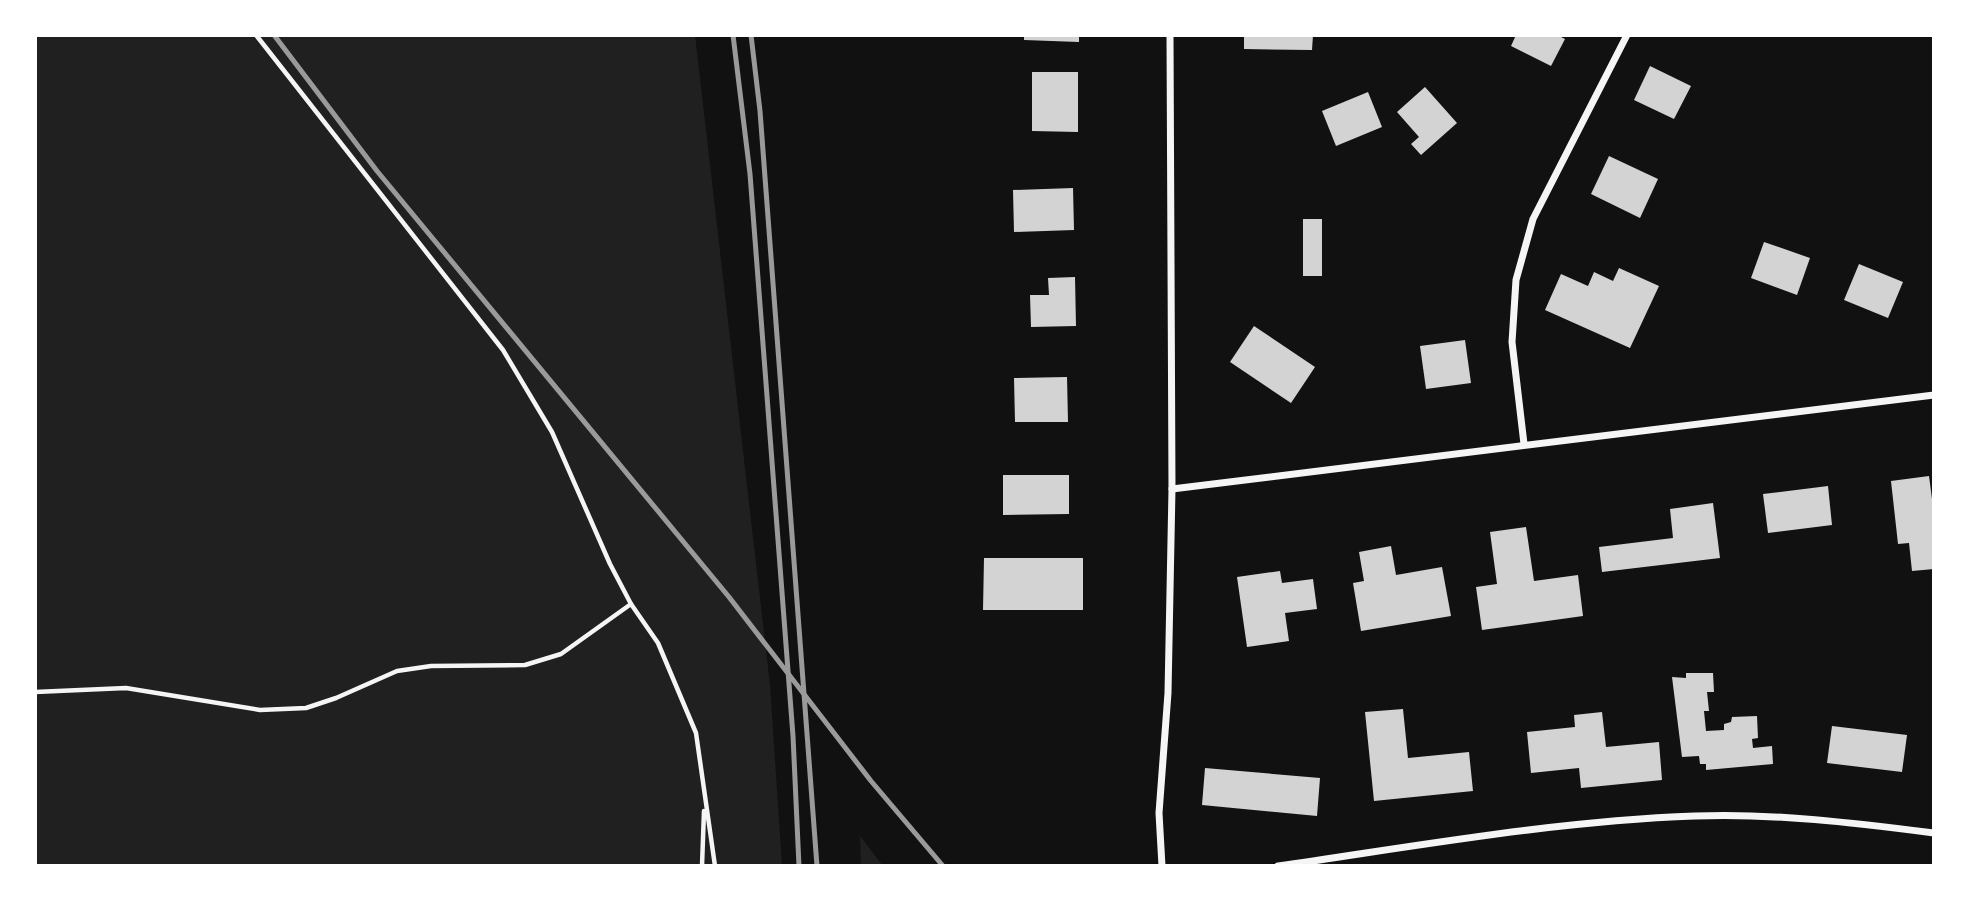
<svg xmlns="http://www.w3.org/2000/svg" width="1969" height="901" font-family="'PT Sans Narrow',sans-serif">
<rect width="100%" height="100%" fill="#111"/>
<g fill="#202020">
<path d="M35 35H695L770 685 782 866H35Z"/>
<path d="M860 836 883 866H861Z"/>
</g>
<g fill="#d3d3d3">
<path d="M1024 35H1079V42L1024 40Z"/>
<path d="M1244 35H1313L1312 50 1244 49Z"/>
<path d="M1516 35H1557L1565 39 1551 66 1511 46Z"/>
<path d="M1650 66 1691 86 1674 119 1634 100Z"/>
<path d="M1032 72H1078V132L1032 131Z"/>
<path d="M1425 87 1457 123 1421 155 1411 144 1419 137 1397 112Z"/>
<path d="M1368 92 1382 127 1336 146 1322 111Z"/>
<path d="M1609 156 1658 179 1640 218 1591 194Z"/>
<path d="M1073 188 1074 230 1014 232 1013 190Z"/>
<rect x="1303" y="219" width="19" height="57"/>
<path d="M1764 242 1810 258 1797 295 1751 278Z"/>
<path d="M1859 264 1903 282 1888 318 1844 300Z"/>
<path d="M1619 268 1659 286 1630 348 1545 310 1561 274 1588 286 1594 272 1613 281Z"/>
<path d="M1075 277 1076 326 1031 327 1030 295H1049L1048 278Z"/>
<path d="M1254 326 1315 367 1291 403 1230 362Z"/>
<path d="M1465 340 1471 383 1426 389 1420 346Z"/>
<path d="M1067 377 1068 422H1015L1014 378Z"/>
<path d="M1003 475H1069V514L1003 515Z"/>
<path d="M1929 476 1934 514V569L1912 571 1909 543 1898 544 1891 481Z"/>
<path d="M1828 486 1832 525 1768 533 1763 494Z"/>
<path d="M1713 503 1720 558 1602 572 1599 547 1673 538 1670 509Z"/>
<path d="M1526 527 1534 581 1578 575 1583 616 1482 630 1476 587 1497 584 1490 532Z"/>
<path d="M1391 546 1396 575 1442 567 1451 616 1361 631 1353 583 1364 581 1359 552Z"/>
<path d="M984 558H1083V610H983Z"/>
<path d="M1280 571 1282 583 1313 579 1317 609 1285 613 1289 641 1247 647 1237 577Z"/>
<path d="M1686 673H1713L1714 692H1707L1709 711H1704L1706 731 1724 730V724L1731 722 1732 717 1757 716 1758 738 1752 739 1753 748 1772 746 1773 764 1706 770V764H1700L1699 756 1682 757 1672 677 1686 678Z"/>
<path d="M1403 709 1408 758 1469 752 1473 791 1374 801 1365 712Z"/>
<path d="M1602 712 1606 747 1659 742 1662 780 1581 788 1579 768 1531 773 1527 732 1575 727 1574 715Z"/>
<path d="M1832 726 1907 735 1902 772 1827 763Z"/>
<path d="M1205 768 1320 778 1317 816 1202 805Z"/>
</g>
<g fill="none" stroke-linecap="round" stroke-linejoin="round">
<g stroke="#f5f5f5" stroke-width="4.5">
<path d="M256 35 503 350 552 432 610 564 631 604"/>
<path d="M35 692 126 688 260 710 306 708 336 698 397 671 431 666 525 665 561 654 631 604 658 643 696 733 715 866"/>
<path d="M702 866 704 811"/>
</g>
<g stroke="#f5f5f5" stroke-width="7">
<path d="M1524 444 1512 342 1516 280 1533 219 1627 35"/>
<path d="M1172 489 1934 395"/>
<path d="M1162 866 1159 813 1168 693 1172 489 1170 35"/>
<path d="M1278 866C1417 846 1555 821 1695 816 1775 813 1855 823 1934 833"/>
</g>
<g stroke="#9a9a9a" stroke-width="5">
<path d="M274 35 377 171 729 597 871 781 943 866"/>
<path d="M733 35 750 174 793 736 799 866"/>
<path d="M751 35 760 111 817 866"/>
</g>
</g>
<rect width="1969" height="901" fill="none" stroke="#ffffff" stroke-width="74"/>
</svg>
